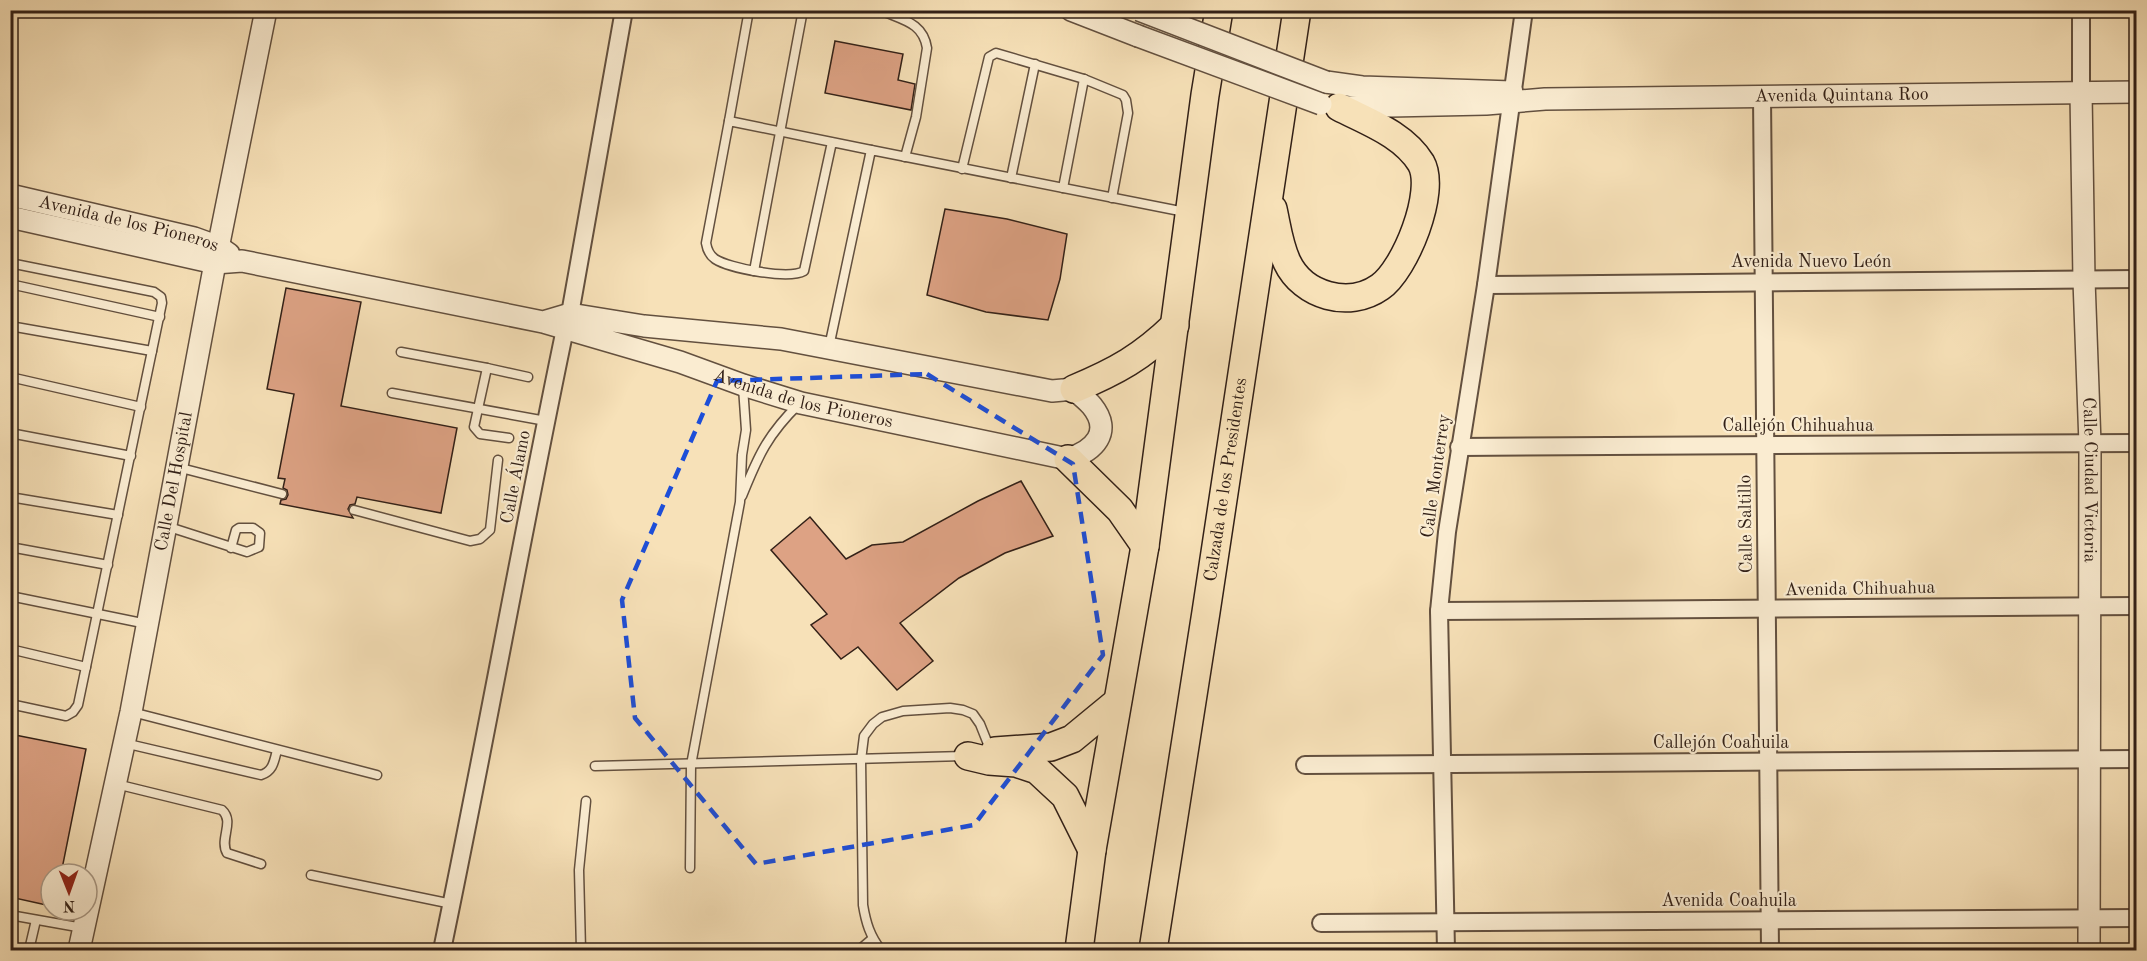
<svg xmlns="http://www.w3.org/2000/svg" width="2147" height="961" font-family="'Old Standard TT',serif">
<rect width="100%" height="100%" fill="#f7e1b8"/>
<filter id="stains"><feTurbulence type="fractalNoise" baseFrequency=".00333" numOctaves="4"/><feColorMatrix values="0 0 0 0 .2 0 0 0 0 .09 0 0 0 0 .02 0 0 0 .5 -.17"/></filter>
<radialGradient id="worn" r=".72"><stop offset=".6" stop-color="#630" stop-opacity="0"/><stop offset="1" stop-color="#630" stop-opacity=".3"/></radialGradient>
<g fill="#dda284" stroke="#322017" stroke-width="1.5">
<path d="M835 41 903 54 898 80 915 84 911 110 825 93Z"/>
<path d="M945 209 1007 219 1067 234 1060 279 1048 320 986 312 927 295Z"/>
<path d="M286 288 361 302 341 406 457 428 441 513 357 497 355 504 350 505 348 509 353 518 280 504 281 500 286 499 288 495 287 490 283 488 285 479 278 478 294 394 267 389Z"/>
<path d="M1021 481 1053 536 1005 553 959 578 900 623 933 661 897 690 858 647 841 659 811 625 827 614 771 550 810 517 846 559 872 545 903 542 978 501Z"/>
<path d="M10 734 86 749 61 874H51V906L10 897Z"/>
</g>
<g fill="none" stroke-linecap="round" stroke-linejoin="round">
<g stroke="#63503f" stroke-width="11">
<g id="service">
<path d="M880 10C902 20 923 22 927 48L916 117 905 157"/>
<path d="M729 121 749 10"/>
<path d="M832 142 804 271C788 280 729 268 715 259 709 255 707 249 706 243L729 121 871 150"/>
<path d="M962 169 989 57 996 53 1084 79 1123 95 1126 100 1128 113 1112 198"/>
<path d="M1011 178 1035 64"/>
<path d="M1063 188 1084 79"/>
<path d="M10 265 15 264 154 292 161 297 162 303 78 705 73 712 66 716 10 704"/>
<path d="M754 271 803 10"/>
<path d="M10 284 160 317"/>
<path d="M10 326 152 351"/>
<path d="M829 347 871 150 1185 212"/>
<path d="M401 352 487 368 474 427 480 434 509 438"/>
<path d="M487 368 528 377"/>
<path d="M10 377 141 407"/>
<path d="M392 393 546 421"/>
<path d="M10 433 131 456"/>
<path d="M177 467 282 494"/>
<path d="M742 496C758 456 768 434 799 404"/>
<path d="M10 497 118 515"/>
<path d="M354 510 470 541 480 539 490 530 498 460"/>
<path d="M166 526 247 552 259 547 260 533 253 528H239L236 530 231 548"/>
<path d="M10 547 108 565"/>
<path d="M10 596 147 624"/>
<path d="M10 649 86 667"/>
<path d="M132 712 377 775"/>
<path d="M124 743 261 775C273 771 274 762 277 750"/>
<path d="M595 766 964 756"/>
<path d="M116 784 222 810C235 822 219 839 227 853L261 864"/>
<path d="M690 868 691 765 740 502 742 455 746 430 743 387"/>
<path d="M311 875 452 904"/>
<path d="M10 915 83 928"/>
<path d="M29 950 36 920"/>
<path d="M581 950 579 870 586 801"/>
<path d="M859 950 872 939"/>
<path d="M881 950C870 936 866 923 863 905L861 760 864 736 873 724 882 717 903 711 950 708 963 710 973 714 980 724 990 749"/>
</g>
</g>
<g stroke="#63503f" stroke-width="20">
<g id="minor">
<path d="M2081 10V93"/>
<path d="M1762 97 1770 950"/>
<path d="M1486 285 2136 279"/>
<path d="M1459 447 2136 443"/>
<path d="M1439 611 2136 606"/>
<path d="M1305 765 2136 759"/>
<path d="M1321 923 2136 918"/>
<path d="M442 950C485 744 522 535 565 329L570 314 624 10"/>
<path d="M1446 950 1439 611 1447 532 1486 285 1524 10"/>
</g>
</g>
<g stroke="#63503f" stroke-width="24">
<g id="tertiary">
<path d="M1071 10 1138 36"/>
<path d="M1326 82 1362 87 1512 92"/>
<path id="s1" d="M2081 93 2084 280 2090 444 2089 950"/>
<path id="s2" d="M1342 107 1486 104 1545 99 2136 92"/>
<path id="s3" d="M10 195 194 238 219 247 229 254"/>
<path id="s4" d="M10 217 215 263 242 261 543 322 680 362 743 385 801 403 1068 459C1094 451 1113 432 1092 406 1087 400 1080 395 1074 389L1052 391 781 339 644 326 570 314 543 322"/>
<path id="s5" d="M79 950 131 712 215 263 266 10"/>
</g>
</g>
<g stroke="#322017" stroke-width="30">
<g id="trunk">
<path d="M1273 209C1277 227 1279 245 1287 262 1303 296 1349 309 1380 287 1405 270 1437 191 1421 163 1403 134 1368 122 1339 107"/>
<path d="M1074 389C1117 371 1142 357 1175 325"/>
<path d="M1068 459 1120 510 1145 546"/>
<path d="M995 751 1051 747 1072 739 1117 702"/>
<path d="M968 756 989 761 1016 763 1037 770 1065 796 1092 850"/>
<path d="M1079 950 1092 850 1145 546 1205 95 1219 10"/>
<path id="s6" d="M1153 950 1206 612 1297 10"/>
</g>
</g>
<use href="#service" stroke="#faecd1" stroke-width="8"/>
<use href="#minor" stroke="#faecd1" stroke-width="16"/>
<use href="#tertiary" stroke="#faecd1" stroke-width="21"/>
<use href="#trunk" stroke="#f7e1b8" stroke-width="27"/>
<g stroke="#63503f" stroke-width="24" stroke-linecap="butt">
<g id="tertiary-bridge">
<path d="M1139 10 1326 82"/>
<path d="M1138 36 1321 104"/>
</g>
</g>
<use href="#tertiary-bridge" stroke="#faecd1" stroke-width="21"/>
</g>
<path fill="none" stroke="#1d4ed8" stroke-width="4.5" stroke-dasharray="12 8" stroke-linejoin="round" d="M927 374 1073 464 1103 655 974 825 756 864 635 718 622 600 717 381Z"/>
<g text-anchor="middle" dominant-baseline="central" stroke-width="4.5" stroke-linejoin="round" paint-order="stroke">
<g font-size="18" fill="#322017" stroke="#faecd1">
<text stroke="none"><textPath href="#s2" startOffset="500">Avenida Quintana Roo</textPath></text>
<text stroke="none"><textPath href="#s3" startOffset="122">Avenida de los Pioneros</textPath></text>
<text x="1811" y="262">Avenida Nuevo León</text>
<text stroke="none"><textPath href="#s4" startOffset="816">Avenida de los Pioneros</textPath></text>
<text x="1798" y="426">Callejón Chihuahua</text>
<text transform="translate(1436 476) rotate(-82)">Calle Monterrey</text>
<text transform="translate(516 477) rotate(-79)">Calle Álamo</text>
<text stroke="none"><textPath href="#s1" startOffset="387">Calle Ciudad Victoria</textPath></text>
<text stroke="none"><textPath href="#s5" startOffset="478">Calle Del Hospital</textPath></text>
<text stroke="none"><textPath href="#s6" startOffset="476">Calzada de los Presidentes</textPath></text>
<text transform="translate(1746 524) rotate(-91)">Calle Saltillo</text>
<text transform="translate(1860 589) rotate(-1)">Avenida Chihuahua</text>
<text x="1721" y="743">Callejón Coahuila</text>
<text x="1729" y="901">Avenida Coahuila</text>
</g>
</g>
<rect width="2147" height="961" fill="none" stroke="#f7e1b8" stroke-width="36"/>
<rect x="12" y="12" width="2123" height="937" fill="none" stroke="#322017" stroke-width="3"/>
<rect x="18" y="18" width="2111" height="925" fill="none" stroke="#322017" stroke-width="1.5"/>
<g transform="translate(69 892) rotate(179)"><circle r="28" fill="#faecd1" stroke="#aa9a87" stroke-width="1.5"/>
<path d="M0-4.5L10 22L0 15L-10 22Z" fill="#8f2418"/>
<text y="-9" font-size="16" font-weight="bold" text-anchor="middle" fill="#322017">N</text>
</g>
<rect width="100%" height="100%" filter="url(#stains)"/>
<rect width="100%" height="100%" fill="url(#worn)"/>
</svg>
